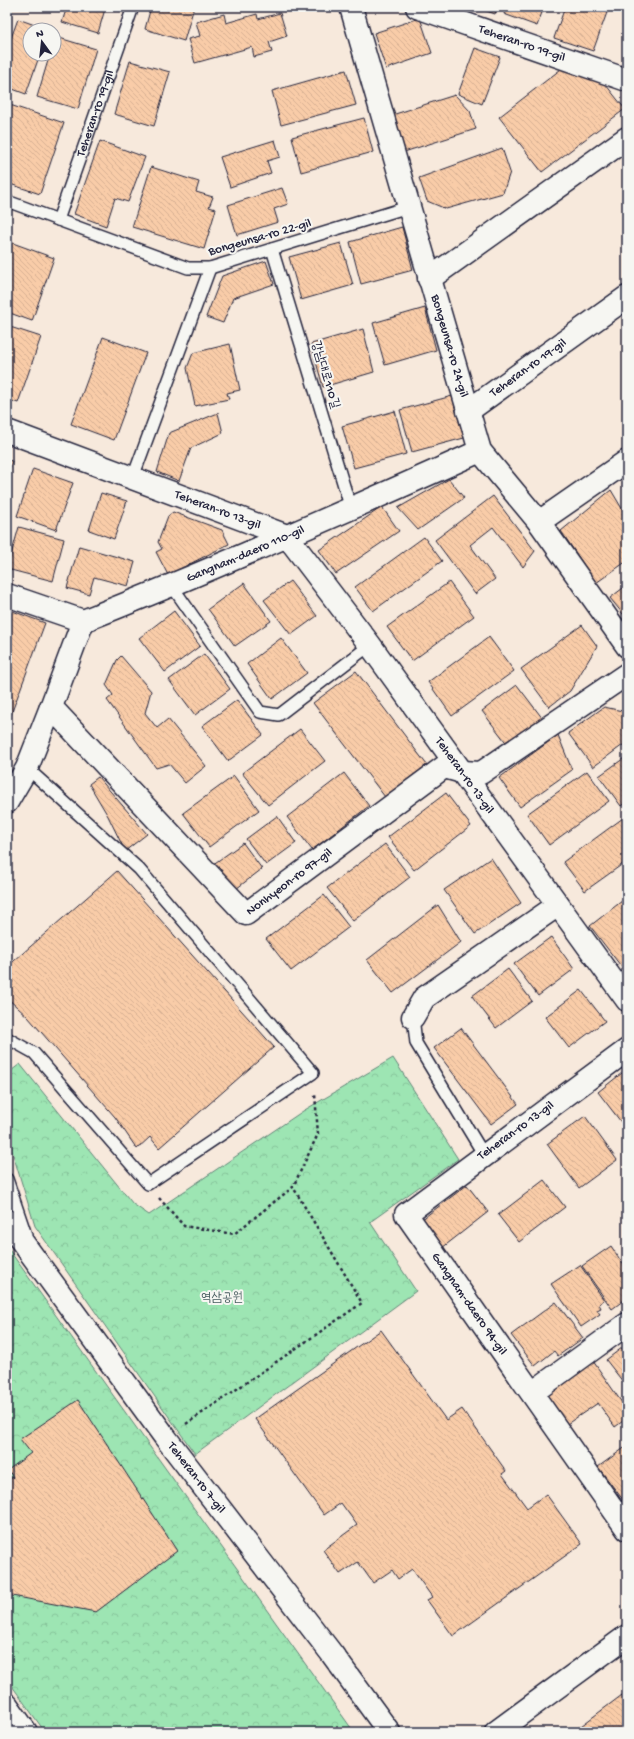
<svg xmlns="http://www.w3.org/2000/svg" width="634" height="1739" font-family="'Gochi Hand','Poor Story',sans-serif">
<defs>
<pattern id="park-crowns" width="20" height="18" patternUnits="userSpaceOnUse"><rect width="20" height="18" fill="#9de5b3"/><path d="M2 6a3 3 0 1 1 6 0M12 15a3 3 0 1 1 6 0" fill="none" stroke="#87c49b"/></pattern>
<pattern id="building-back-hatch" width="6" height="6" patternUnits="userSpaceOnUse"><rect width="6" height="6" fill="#f9cca8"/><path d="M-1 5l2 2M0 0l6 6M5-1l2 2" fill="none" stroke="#d5af92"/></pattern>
</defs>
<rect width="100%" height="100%" fill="#f7e9dc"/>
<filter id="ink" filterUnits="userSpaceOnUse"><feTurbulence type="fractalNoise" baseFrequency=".025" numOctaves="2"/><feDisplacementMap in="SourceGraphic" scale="8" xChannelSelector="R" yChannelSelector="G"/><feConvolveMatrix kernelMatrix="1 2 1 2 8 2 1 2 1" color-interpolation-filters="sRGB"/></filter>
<g filter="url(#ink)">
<g fill="url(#park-crowns)" stroke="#608477">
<path d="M393 1058 458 1159 370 1222 416 1291 195 1454 35 1226 7 1135V1074L20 1064 133 1204 149 1215 303 1111Z"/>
<path d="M7 1247 354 1732H45L7 1679Z"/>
</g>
<g fill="url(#building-back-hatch)" stroke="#22223b">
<path d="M67 7H97L105 9 98 33 62 22Z"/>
<path d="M151 7H194L184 41 145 29Z"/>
<path d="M475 7H497L495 14Z"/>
<path d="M506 7H544L537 26 504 14Z"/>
<path d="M565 7H609L593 51 554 38Z"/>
<path d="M280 13 287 36 269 42 272 52 254 57 252 47 195 63 188 39 200 36 196 22 224 14 226 23 257 14 258 19Z"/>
<path d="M420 18 432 53 386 69 374 33Z"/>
<path d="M18 19 49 30H30V54H40L26 94 7 87V49Z"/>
<path d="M56 37 96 49 78 109 37 97 50 54H54Z"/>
<path d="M475 48 500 57 482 104 458 94Z"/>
<path d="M130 61 170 72 154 126 114 114Z"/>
<path d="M565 66 602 80 625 109 542 172 499 117Z"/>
<path d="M346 70 356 105 281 125 272 91Z"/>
<path d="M455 95 470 111 476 129 404 152 392 115Z"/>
<path d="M7 104 64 123 40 194 7 183Z"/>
<path d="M364 118 373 152 301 172 292 137Z"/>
<path d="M275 140 280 157 267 161 271 173 230 187 220 157Z"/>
<path d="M100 141 145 157 128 202 115 198 106 226 74 214Z"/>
<path d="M502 148 510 172 503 193 446 209 427 201 419 178Z"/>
<path d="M151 167 199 182 196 192 213 197 209 207 216 209 204 249 132 227Z"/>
<path d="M282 188 288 204 274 209 278 222 237 235 228 205Z"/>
<path d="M402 227 413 270 361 284 350 242Z"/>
<path d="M10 242 54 258 32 321 7 312V251Z"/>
<path d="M341 243 353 285 301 300 289 257Z"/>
<path d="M266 261 274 284 233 298 223 323 206 317 222 276Z"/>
<path d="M425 308 436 350 385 365 373 323Z"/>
<path d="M7 326 41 337 18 403 7 399Z"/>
<path d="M363 329 374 372 323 387 311 344Z"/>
<path d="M103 337 146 353 114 440 71 424Z"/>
<path d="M230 344 240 390 227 393 229 399 195 406 187 368 193 353Z"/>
<path d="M452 396 464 438 412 452 400 410Z"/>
<path d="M395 411 406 454 354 468 342 426Z"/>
<path d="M218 413 223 433 191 448 179 481 157 472 169 433Z"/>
<path d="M7 460 12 461 7 477Z"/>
<path d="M33 469 73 483 56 530 17 516Z"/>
<path d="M449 479 464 498 418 530 398 508Z"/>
<path d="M611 490 627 517V561L596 583 561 531Z"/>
<path d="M101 493 127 501 114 539 89 530Z"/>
<path d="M493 496 535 551 523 567 493 527 470 545 495 579 475 594 435 540Z"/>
<path d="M382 507 399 531 336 574 319 550Z"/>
<path d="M173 512 222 530 229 544 168 575 156 552 162 549 158 542 168 516Z"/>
<path d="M19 527 64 539 53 581 7 569Z"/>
<path d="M424 537 442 561 373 611 355 587Z"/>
<path d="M79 546 135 562 128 586 94 577 89 594 67 588Z"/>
<path d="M290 581 317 616 291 635 264 600Z"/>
<path d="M449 582 474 616 412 661 387 627Z"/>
<path d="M244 583 271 621 235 646 208 609Z"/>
<path d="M627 585V619L610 598Z"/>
<path d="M7 609 45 623 10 717 7 716Z"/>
<path d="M174 611 200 646 165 672 139 638Z"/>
<path d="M582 625 597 646 570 691 549 707 521 669Z"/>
<path d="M489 637 514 671 452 716 428 682Z"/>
<path d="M281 638 307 673 272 699 247 664Z"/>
<path d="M204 654 230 689 195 715 169 680Z"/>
<path d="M121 656 151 691 145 713 157 728 168 719 206 766 185 783 169 764 156 768 107 700 113 695 106 685 117 660Z"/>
<path d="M356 671 427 765 385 797 313 703Z"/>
<path d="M517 685 543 719 508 745 482 711Z"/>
<path d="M237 700 263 735 228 761 202 726Z"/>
<path d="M604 707 627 712V742L593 767 568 733Z"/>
<path d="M300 729 325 761 268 805 242 773Z"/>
<path d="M558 735 572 770 520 807 499 778Z"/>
<path d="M627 756V801L621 806 599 776Z"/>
<path d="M587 771 609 801 549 845 527 814Z"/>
<path d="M344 773 369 806 312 850 287 817Z"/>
<path d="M234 776 259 810 209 847 183 813Z"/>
<path d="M98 777 147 834 125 851 108 816 89 784Z"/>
<path d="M446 793 471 826 414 870 388 837Z"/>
<path d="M277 816 296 843 266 865 246 839Z"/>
<path d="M623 818 627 824V861L585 891 563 862Z"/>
<path d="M243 843 262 869 232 892 212 865Z"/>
<path d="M385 844 410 877 353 921 327 888Z"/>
<path d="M491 858 521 903 475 934 444 890Z"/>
<path d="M117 871 274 1047 159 1148 150 1137 137 1149 115 1117 28 1017 7 998V986L13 982 7 975V967Z"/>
<path d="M324 895 349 927 291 971 266 939Z"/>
<path d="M627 897V974L590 926Z"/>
<path d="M438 905 461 942 393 993 367 960Z"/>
<path d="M551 937 574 969 538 996 514 964Z"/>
<path d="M508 969 532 1001 496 1028 472 996Z"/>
<path d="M581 990 605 1021 569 1048 545 1017Z"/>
<path d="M461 1028 518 1104 491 1124 434 1048Z"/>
<path d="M627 1069V1118L621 1122 598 1092Z"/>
<path d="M585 1116 617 1160 579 1188 547 1144Z"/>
<path d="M544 1180 565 1207 519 1242 498 1215Z"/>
<path d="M467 1185 488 1212 442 1248 421 1220Z"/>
<path d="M611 1246 627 1270V1298L612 1309 582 1266Z"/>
<path d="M580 1265 604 1300 599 1304 601 1308 597 1310 600 1314 581 1327 551 1284Z"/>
<path d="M556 1302 583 1338 558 1356 554 1351 535 1366 511 1335Z"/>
<path d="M381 1330 446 1420 462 1409 506 1471 502 1474 527 1508 546 1494 582 1544 453 1636 427 1600 432 1597 412 1569 398 1579 392 1570 373 1583 358 1562 340 1574 323 1550 357 1525 341 1503 324 1515 255 1419Z"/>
<path d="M627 1344V1387L606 1360Z"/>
<path d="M593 1361 627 1410V1418L615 1427 598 1403 567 1424 546 1394Z"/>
<path d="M78 1400 177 1551 96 1612 7 1595V1481L13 1477 8 1470 31 1453 20 1439Z"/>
<path d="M627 1446V1505L598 1467Z"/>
<path d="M622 1695 627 1702V1732H573Z"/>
</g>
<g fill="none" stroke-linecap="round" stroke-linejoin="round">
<g stroke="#22223b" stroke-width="14">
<g id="lane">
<path d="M7 201 188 268H210L408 207"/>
<path id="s1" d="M58 220 133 7"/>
<path d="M272 249 351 509"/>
<path d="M132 480 210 268"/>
<path d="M172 586 260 712 279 715 370 645"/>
<path d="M413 1017 416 1043 484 1155"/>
<path d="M7 1038 34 1053 148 1184 313 1073 139 869 27 768"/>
<path d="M7 1179 26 1235"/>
</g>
</g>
<g stroke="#22223b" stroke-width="25">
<g id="street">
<path id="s2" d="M351 7 480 451 539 522 627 646"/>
<path id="s3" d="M417 7 627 80"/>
<path d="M429 279 627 138"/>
<path id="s4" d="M468 411 627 297"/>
<path id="s5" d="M7 431 287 536 370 645 627 1000"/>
<path d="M539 522 627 461"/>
<path id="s6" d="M7 595 83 621C217 568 349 510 480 451"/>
<path id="s7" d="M83 621 51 707 246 914 444 767 462 772 481 773 627 674"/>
<path d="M7 802 27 768 51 707"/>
<path d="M413 1017 424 998 558 905"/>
<path id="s8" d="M627 1050 406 1214 627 1529"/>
<path id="s9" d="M7 1221 165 1437 332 1654 389 1732"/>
<path d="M532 1393 627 1324"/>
<path d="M7 1705 26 1732"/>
<path d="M496 1732 627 1636"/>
</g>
</g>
<g stroke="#22223b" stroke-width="2.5" stroke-dasharray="3 3" stroke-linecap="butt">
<path d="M159 1198 184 1226 234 1234 293 1187 318 1134 315 1094"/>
<path d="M186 1424 362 1303 293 1187"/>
</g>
<use href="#lane" stroke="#f6f6f2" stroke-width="11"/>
<use href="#street" stroke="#f6f6f2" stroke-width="22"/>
</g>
</g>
<g text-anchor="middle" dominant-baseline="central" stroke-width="4" stroke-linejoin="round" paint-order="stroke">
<g font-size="13" fill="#22223b" stroke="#f6f6f2">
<text stroke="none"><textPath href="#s3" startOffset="111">Teheran-ro 19-gil</textPath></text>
<text stroke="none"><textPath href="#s1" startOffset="113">Teheran-ro 19-gil</textPath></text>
<text transform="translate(260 238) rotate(-16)">Bongeunsa-ro 22-gil</text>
<text stroke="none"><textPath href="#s2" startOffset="353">Bongeunsa-ro 24-gil</textPath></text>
<text stroke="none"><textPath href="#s4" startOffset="74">Teheran-ro 19-gil</textPath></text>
<text transform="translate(325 375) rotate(73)">강남대로110길</text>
<text stroke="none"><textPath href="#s5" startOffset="225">Teheran-ro 13-gil</textPath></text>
<text stroke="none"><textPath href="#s6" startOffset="256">Gangnam-daero 110-gil</textPath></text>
<text stroke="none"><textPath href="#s5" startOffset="597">Teheran-ro 13-gil</textPath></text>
<text stroke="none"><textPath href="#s7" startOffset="430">Nonhyeon-ro 97-gil</textPath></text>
<text transform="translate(516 1131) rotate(-36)">Teheran-ro 13-gil</text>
<text stroke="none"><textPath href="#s8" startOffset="385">Gangnam-daero 94-gil</textPath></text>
<text stroke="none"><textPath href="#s9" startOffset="319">Teheran-ro 7-gil</textPath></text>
</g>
<g font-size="13" fill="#475c5f" stroke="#f6f6f2">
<text x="222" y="1298">역삼공원</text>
</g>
</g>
<rect width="634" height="1739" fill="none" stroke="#f6f6f2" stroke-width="24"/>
<rect x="12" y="12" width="610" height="1715" fill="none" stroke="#22223b" stroke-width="1.5" filter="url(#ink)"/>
<g transform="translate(42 42) rotate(345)"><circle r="19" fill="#f6f6f2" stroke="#a1a1a9"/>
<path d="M0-3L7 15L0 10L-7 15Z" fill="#22223b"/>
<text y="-6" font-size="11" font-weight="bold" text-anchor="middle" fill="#22223b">N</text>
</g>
</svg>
